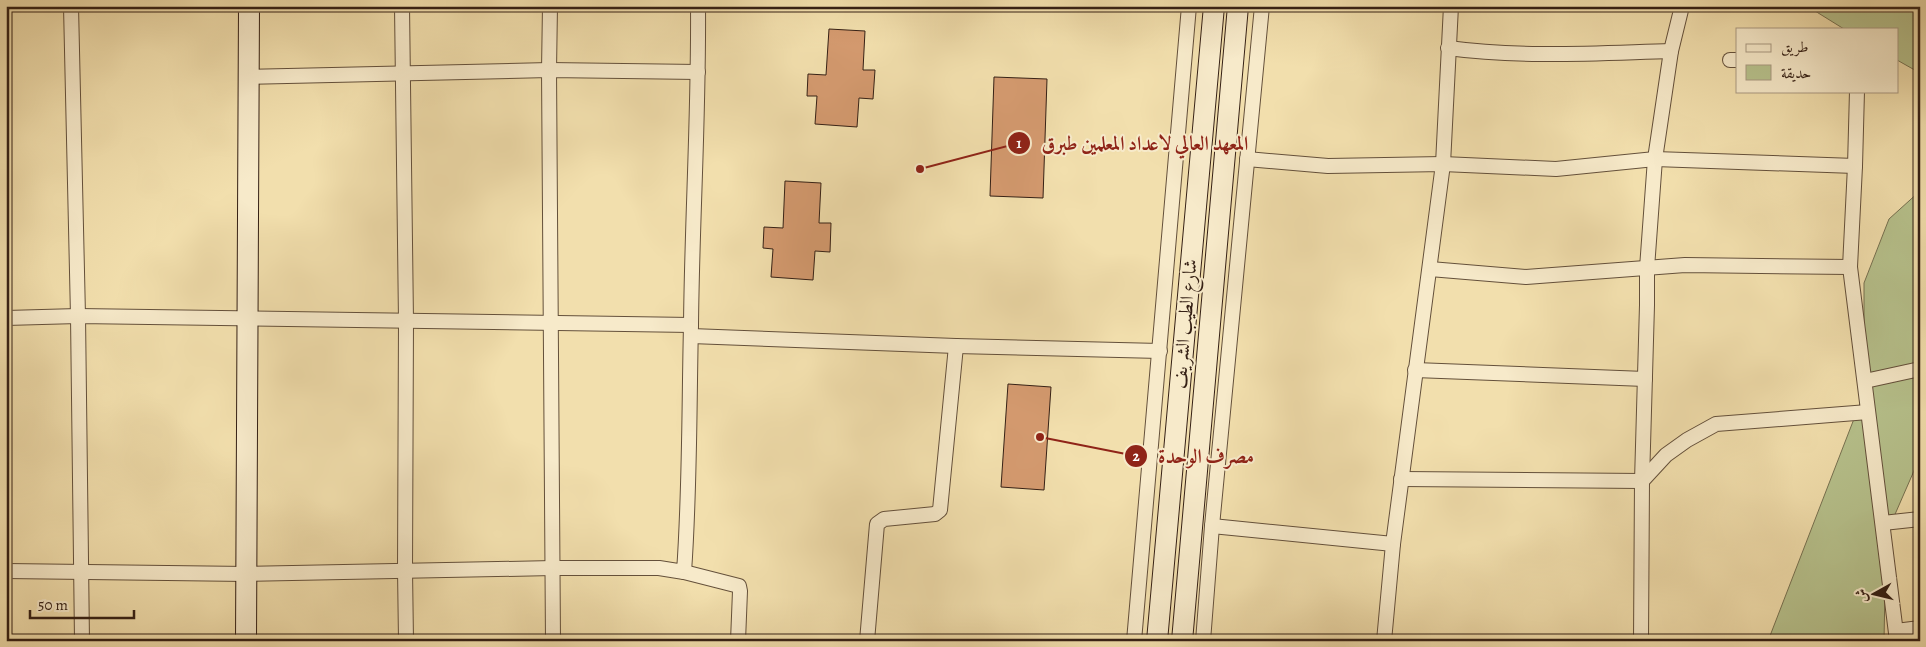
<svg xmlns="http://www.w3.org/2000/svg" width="1926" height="647" font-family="Alegreya,Amiri,serif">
<rect width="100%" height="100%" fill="#f2dfad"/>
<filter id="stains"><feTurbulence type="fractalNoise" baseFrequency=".004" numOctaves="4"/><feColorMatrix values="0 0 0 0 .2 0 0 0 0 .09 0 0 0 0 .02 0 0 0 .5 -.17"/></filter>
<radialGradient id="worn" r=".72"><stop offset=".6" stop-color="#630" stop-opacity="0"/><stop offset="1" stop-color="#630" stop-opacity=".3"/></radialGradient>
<g fill="#b7c28d" stroke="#767151">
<path d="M1807 6H1920V73L1897 60V29H1844Z"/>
<path d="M1920 191V457L1886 535 1884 641H1768L1864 393V283L1889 219Z"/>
</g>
<g fill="#d49a6f" stroke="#352015">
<path d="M829 29 865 31 863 70H875L873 99 859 98 857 127 815 124 817 96H807L808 74 826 75Z"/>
<path d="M994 77 1047 79 1043 198 990 196Z"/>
<path d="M785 181 821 183 819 223H831L830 252 815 251 813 280 771 277 773 249 763 248 764 227 783 228Z"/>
<path d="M1008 384 1051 387 1044 490 1001 487Z"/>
</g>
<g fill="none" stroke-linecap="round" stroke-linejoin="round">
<g stroke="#64503b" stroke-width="16">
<g id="street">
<path d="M71 6 78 316 82 641"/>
<path d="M402 6 406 321 405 570 406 641"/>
<path d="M550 6 549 70 553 641"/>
<path d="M1448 48C1522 58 1597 53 1671 51"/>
<path d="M1730 60H1737"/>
<path d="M248 77 549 70 698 72"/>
<path d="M1857 91 1855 166 1850 267 1897 641"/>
<path d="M1247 159 1328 166 1443 164 1556 169 1655 159 1855 166"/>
<path d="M1430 269 1526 277 1685 265 1850 267"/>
<path d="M6 318 78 316 691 325"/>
<path d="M691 336 956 346 1160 351"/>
<path d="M1415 370 1645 379"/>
<path d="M1865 381 1920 369"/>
<path d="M1401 479 1642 481 1666 455 1687 440 1716 424 1868 412"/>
<path d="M1883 523 1920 519"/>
<path d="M1212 526 1393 544"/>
<path d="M6 571 247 574 553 568H659L684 572C690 489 689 408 691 325 692 219 699 113 698 6"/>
<path d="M684 572 739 586 740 591 738 641"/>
<path d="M1896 631 1920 628"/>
<path d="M867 641 877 524 884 519 935 514 940 510 956 346"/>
<path d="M1134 641 1189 6"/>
<path d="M1203 641 1212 526 1262 6"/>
<path d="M1384 641 1393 544 1443 164 1451 6"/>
<path d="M1641 641 1642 481 1647 305V268L1655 159 1671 51 1682 6"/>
</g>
</g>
<g stroke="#352015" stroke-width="22">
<g id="secondary">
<path d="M246 641 249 6"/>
<path d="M1157 641 1214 6"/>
<path d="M1182 641 1238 6"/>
</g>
</g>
<use href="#street" stroke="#f7eaca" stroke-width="14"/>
<use href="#secondary" stroke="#f7eaca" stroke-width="20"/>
</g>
<g text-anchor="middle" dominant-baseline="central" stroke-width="4" stroke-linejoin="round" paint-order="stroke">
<g font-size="19" fill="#352015" stroke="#f7eaca">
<text transform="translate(1185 324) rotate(-85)">شارع الطيب الشريف</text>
</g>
</g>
<path fill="none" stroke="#8f2418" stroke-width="2" d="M920 169L1019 143M1040 437L1136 456"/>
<g fill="#8f2418" stroke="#f7eaca" stroke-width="2">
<circle cx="920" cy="169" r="5"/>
<circle cx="1040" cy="437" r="5"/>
<circle cx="1019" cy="143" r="12"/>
<circle cx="1136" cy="456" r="12"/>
</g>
<g font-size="15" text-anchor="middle" font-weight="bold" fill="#fff">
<text x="1019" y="148">1</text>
<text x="1136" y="461">2</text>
</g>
<g font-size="20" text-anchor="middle" font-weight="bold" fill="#8f2418" stroke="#f7eaca" stroke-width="4" stroke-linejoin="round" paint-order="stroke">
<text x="1145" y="150">المعهد العالي لاعداد المعلمين طبرق</text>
<text x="1206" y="463">مصرف الوحدة</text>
</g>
<rect width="1926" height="647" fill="none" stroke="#f2dfad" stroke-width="25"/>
<rect x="8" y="8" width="1911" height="632" fill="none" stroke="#352015" stroke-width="2.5"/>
<rect x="12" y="12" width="1901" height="622" fill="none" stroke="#352015"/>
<rect x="1736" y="28" width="162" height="65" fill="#f7eaca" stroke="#a99982"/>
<rect x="1746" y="44" width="25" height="8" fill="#f7eaca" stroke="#a99982"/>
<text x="1781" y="52" font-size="15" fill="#352015">طريق</text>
<rect x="1746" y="65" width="25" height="15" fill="#b7c28d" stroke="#a99982"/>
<text x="1781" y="78" font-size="15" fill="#352015">حديقة</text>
<g transform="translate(1874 594) rotate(262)" stroke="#f7eaca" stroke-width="4" paint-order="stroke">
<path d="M0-4L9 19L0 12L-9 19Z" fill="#352015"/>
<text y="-8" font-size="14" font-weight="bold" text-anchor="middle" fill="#352015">ش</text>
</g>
<path d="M30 610v8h104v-8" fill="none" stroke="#352015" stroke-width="2.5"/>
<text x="38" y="610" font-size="15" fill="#352015" stroke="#f7eaca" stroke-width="4" paint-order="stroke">50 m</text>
<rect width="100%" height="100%" filter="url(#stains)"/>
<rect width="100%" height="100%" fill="url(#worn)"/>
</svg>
